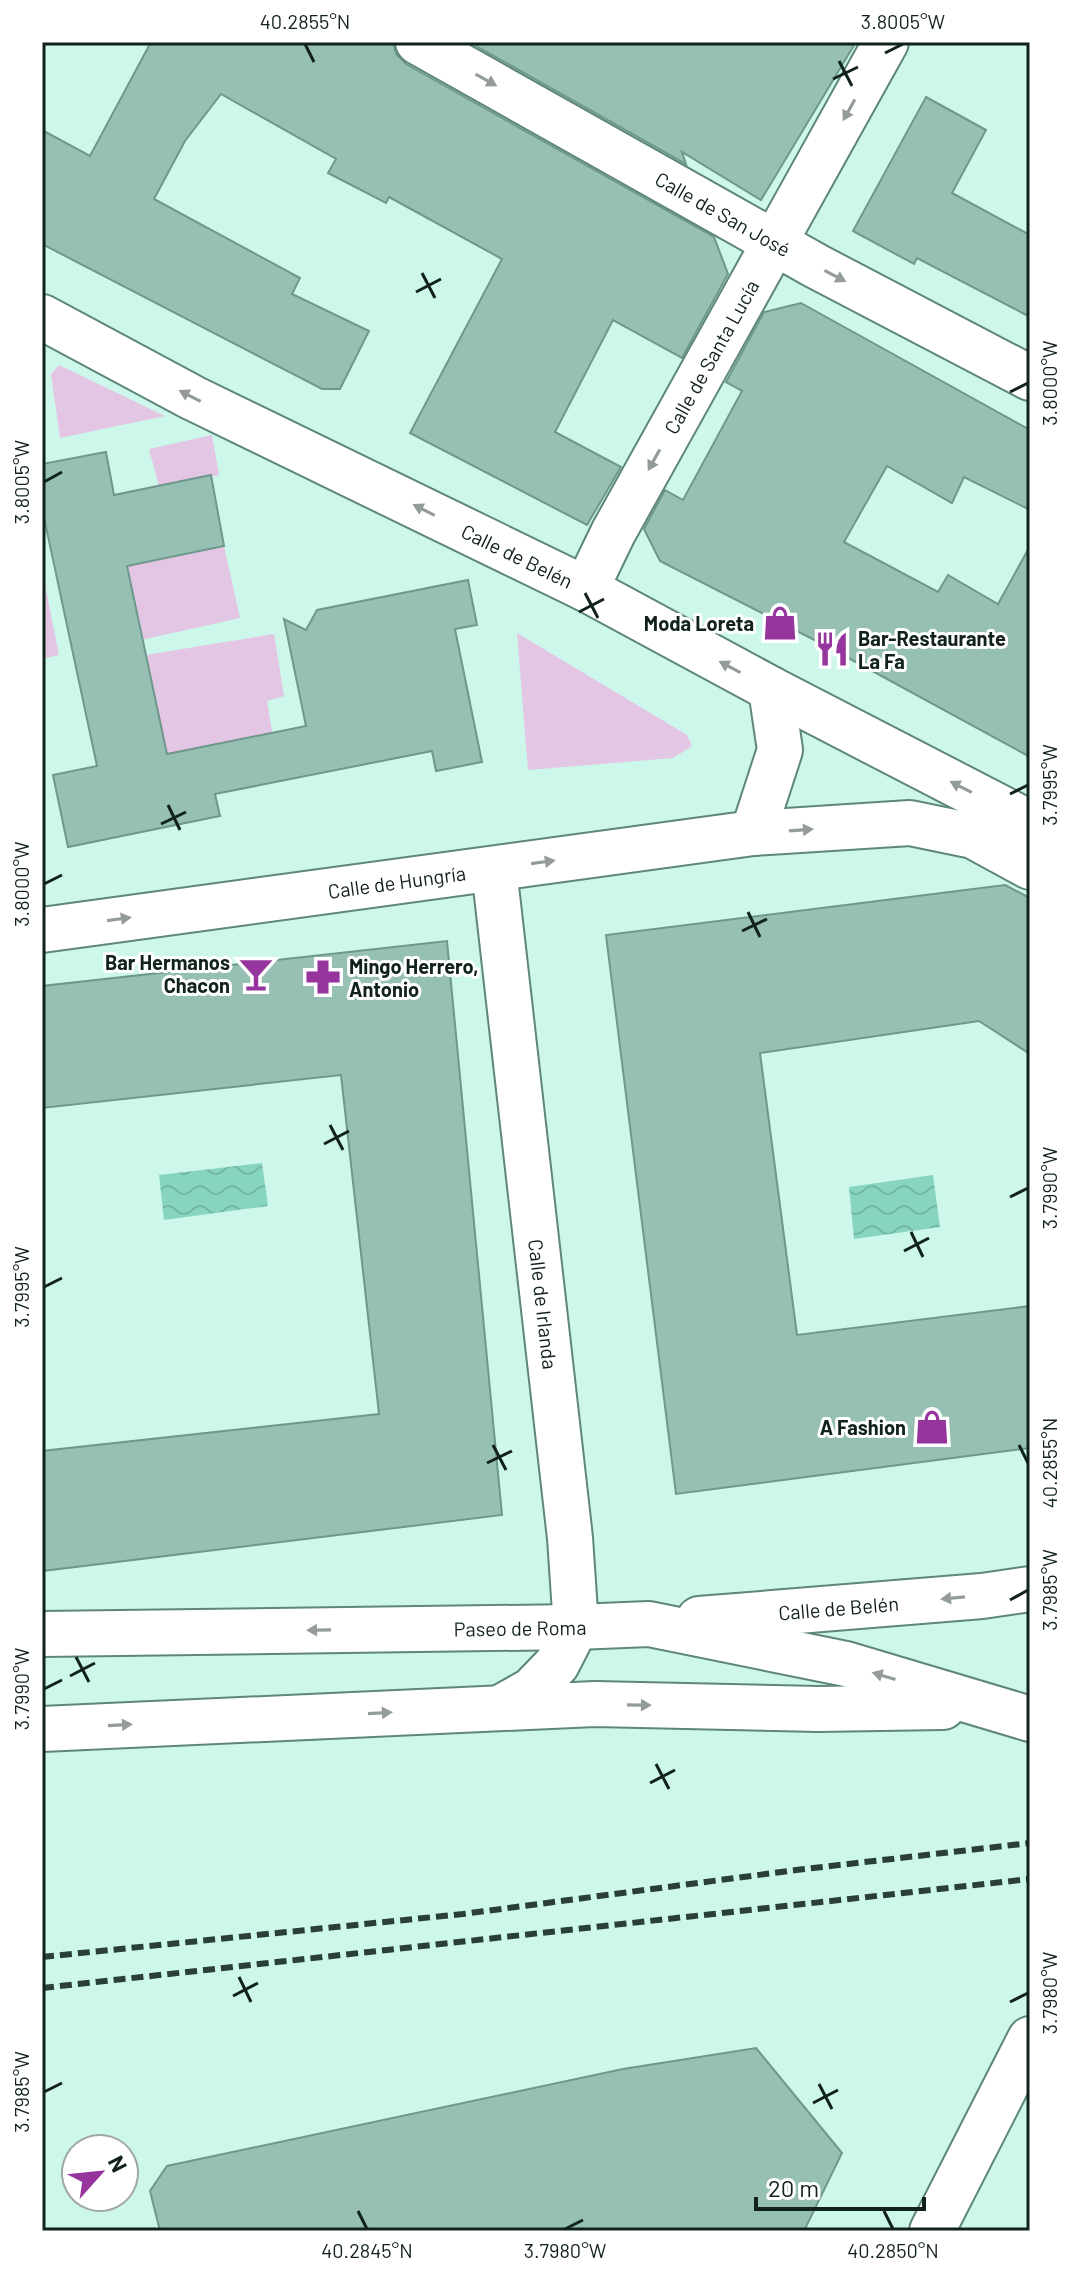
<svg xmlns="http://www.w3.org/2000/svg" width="1072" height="2273" font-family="Barlow,sans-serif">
<defs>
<pattern id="water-waves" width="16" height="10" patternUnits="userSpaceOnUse" patternTransform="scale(2)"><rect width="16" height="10" fill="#87d5c0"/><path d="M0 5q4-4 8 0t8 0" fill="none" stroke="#74b7a5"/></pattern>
</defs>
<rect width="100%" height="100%" fill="#ccf7ea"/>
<g fill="#e3c6e4">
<path d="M59 365 165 416 60 438 51 374Z"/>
<path d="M212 435 219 475 159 486 149 449Z"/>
<path d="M224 546 240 618 78 654 74 618 135 605 127 566Z"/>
<path d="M42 569 59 655 42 659Z"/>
<path d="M517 633 687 735 692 746 673 758 528 770Z"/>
<path d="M274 634 284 696 267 701 280 778 206 746 167 754 146 655Z"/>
</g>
<g fill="url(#water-waves)">
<path d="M262 1163 268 1206 164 1220 159 1175Z"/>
<path d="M933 1175 940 1227 854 1239 849 1187Z"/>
</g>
<g fill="#96c0b3" stroke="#6f978b" stroke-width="2">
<path d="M151 42H393L396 54 406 64 714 237 728 274 682 358 613 320 555 432 621 467 587 525 410 433 502 259 389 197 386 203 328 173 336 159 221 94 185 141 154 199 300 278 292 294 369 331 340 389H322L42 244V130L90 156Z"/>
<path d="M469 42H856L761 200 682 152 686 164Z"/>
<path d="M926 97 986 130 952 193 1030 235V317L917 258 914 264 853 231Z"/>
<path d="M801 303 1030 430V510L964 477 952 503 887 466 844 542 938 592 948 575 998 604 1030 546V757L832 649 660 561 644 529 665 490 683 500 742 391 726 382 764 312Z"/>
<path d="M106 452 114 495 211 475 224 546 127 566 167 754 306 726 284 619 306 630 317 610 468 580 477 625 455 629 482 762 436 771 432 751 215 794 220 816 68 847 53 775 97 766 42 508V464Z"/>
<path d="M1005 885 1030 898V1054L979 1021 760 1053 797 1335 1030 1306V1448L676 1494 606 935Z"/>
<path d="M447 941 502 1515 42 1571V1451L379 1414 341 1075 42 1108V986Z"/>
<path d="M756 2048 842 2153 804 2231H160L150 2191 167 2166 623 2069Z"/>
</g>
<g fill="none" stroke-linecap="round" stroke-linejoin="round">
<g stroke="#5e867a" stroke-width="48">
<g id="minor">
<path id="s1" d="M418 42 816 266 1030 378"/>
<path id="s2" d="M42 317 193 398 586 589 771 689 1030 823"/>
<path id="s3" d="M586 589 613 533 886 42"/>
<path d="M753 833 780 750 771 689"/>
<path id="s4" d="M494 869 570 1538 576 1627 557 1664 532 1690 500 1708"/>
<path id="s5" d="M42 930 753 833 910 823 973 836 1030 867"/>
<path id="s6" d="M699 1619 982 1596 1030 1589"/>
<path id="s7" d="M42 1634 576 1627 649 1624 846 1664 1030 1719"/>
<path d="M42 1729 595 1704 818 1709 943 1707"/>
</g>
</g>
<g stroke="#5e867a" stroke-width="48">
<path id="major" d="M932 2231 1030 2039"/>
</g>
<use href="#minor" stroke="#fff" stroke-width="44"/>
<use href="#major" stroke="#fff" stroke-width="44"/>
<g stroke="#2b3f39" stroke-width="6" stroke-dasharray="12 6" stroke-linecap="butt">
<path d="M42 1957 463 1914 796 1870 1030 1843"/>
<path d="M42 1988 1030 1879"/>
</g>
</g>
<defs><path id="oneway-solid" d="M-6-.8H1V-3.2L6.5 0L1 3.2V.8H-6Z" transform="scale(2)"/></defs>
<g fill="#949c99">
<use href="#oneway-solid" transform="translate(486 80) rotate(29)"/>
<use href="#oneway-solid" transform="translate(849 110) rotate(119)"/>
<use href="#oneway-solid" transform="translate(835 276) rotate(28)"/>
<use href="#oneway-solid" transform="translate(190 396) rotate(-153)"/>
<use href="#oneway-solid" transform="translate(654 460) rotate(119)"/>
<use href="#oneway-solid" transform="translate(424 510) rotate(-153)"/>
<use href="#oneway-solid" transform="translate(730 667) rotate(-152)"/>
<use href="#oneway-solid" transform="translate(961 787) rotate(-153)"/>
<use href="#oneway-solid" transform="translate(801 830) rotate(-4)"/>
<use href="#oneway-solid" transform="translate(543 862) rotate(-8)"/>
<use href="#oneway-solid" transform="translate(119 919) rotate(-8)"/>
<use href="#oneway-solid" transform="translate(953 1598) rotate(175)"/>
<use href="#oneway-solid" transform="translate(319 1630) rotate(179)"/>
<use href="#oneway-solid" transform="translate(884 1676) rotate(-163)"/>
<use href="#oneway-solid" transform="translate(639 1705) rotate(1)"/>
<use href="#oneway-solid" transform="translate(380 1713) rotate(-3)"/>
<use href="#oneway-solid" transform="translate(120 1725) rotate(-3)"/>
</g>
<path fill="none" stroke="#11221d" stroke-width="3" d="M305 44 314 62M885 53 903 44M839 61 852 86M833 79 858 67M422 273 435 298M416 292 441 279M1010 392 1028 383M44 482 62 472M585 593 598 618M579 612 604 599M1010 794 1028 785M168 805 180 830M161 824 186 812M44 884 62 875M748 912 760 937M742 931 767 919M330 1125 343 1150M324 1144 349 1131M1010 1197 1028 1188M911 1232 923 1257M904 1251 929 1238M44 1287 62 1278M493 1445 506 1470M1019 1445 1028 1463M487 1463 512 1451M1010 1600 1028 1590M76 1657 89 1682M70 1676 95 1663M44 1689 62 1680M656 1764 669 1789M650 1783 675 1770M239 1977 251 2002M233 1996 258 1983M1010 2002 1028 1993M819 2084 832 2109M44 2092 62 2083M813 2103 838 2090M358 2211 367 2229M884 2211 893 2229M565 2229 583 2220"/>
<defs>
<g id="shop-bare" transform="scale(2.76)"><path d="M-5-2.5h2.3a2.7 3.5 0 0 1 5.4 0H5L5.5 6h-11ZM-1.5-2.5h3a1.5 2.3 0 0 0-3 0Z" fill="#96359d" stroke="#fff" stroke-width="2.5" paint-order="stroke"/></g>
<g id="restaurant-bare" transform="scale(2.76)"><path d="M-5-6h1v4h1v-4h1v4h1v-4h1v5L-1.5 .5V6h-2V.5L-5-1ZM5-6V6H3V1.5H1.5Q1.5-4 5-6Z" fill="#96359d" stroke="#fff" stroke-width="2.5" paint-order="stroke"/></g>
<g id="bar-bare" transform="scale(2.76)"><path d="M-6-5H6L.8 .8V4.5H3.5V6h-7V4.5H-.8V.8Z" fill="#96359d" stroke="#fff" stroke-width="2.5" paint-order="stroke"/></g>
<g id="pharmacy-bare" transform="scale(2.76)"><path d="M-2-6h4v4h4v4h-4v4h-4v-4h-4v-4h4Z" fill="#96359d" stroke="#fff" stroke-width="2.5" paint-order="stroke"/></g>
</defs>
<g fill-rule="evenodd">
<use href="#shop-bare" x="780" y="623"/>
<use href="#restaurant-bare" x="832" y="649"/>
<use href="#bar-bare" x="256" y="974"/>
<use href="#pharmacy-bare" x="323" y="977"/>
<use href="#shop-bare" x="932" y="1427"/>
</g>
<g text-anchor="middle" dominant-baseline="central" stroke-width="6" stroke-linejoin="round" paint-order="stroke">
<g font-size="20" fill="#11221d" stroke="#fff">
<text stroke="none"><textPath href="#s1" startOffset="350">Calle de San José</textPath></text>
<text stroke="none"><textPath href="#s3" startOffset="264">Calle de Santa Lucía</textPath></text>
<text stroke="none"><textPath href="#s2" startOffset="532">Calle de Belén</textPath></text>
<text stroke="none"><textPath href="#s5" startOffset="358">Calle de Hungría</textPath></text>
<text stroke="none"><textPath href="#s4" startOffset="438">Calle de Irlanda</textPath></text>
<text stroke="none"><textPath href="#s6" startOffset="140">Calle de Belén</textPath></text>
<text stroke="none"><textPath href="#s7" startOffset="478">Paseo de Roma</textPath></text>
</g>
<g font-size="20" font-weight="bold" fill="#11221d" stroke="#fff" text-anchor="end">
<text x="754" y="623">Moda Loreta</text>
<text x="858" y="638" text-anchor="start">Bar-Restaurante<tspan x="858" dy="23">La Fa</tspan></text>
<text x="230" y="962">Bar Hermanos<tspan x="230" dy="23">Chacon</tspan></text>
<text x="349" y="966" text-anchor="start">Mingo Herrero,<tspan x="349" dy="23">Antonio</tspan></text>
<text x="906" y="1427">A Fashion</text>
</g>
</g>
<rect width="1072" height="2273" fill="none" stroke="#ffffff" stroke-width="88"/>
<g transform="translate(100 2173) rotate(63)"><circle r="38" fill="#ffffff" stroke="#a0a7a5" stroke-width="2"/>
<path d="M0-6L14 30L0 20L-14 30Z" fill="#96359d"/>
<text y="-12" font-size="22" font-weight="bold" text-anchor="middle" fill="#11221d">N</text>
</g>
<path d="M756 2197v12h168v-12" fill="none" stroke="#11221d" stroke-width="4"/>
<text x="768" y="2197" font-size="24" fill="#11221d" stroke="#ffffff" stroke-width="6" paint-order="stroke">20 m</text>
<rect x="44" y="44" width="984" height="2185" fill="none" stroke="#11221d" stroke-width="3"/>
<g font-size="20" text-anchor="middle" fill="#11221d">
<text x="305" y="29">40.2855°N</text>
<text x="903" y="29">3.8005°W</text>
<text transform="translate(1050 383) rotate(-90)" y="7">3.8000°W</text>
<text transform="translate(22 482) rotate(-90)" y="7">3.8005°W</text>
<text transform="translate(1050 785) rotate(-90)" y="7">3.7995°W</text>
<text transform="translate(22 884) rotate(-90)" y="7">3.8000°W</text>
<text transform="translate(1050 1188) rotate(-90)" y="7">3.7990°W</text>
<text transform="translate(22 1287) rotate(-90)" y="7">3.7995°W</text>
<text transform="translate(1050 1463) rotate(-90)" y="7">40.2855°N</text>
<text transform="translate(1050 1590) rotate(-90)" y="7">3.7985°W</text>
<text transform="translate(22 1689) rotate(-90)" y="7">3.7990°W</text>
<text transform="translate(1050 1993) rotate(-90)" y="7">3.7980°W</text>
<text transform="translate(22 2092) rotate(-90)" y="7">3.7985°W</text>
<text x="367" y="2258">40.2845°N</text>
<text x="565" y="2258">3.7980°W</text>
<text x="893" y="2258">40.2850°N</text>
</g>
</svg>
